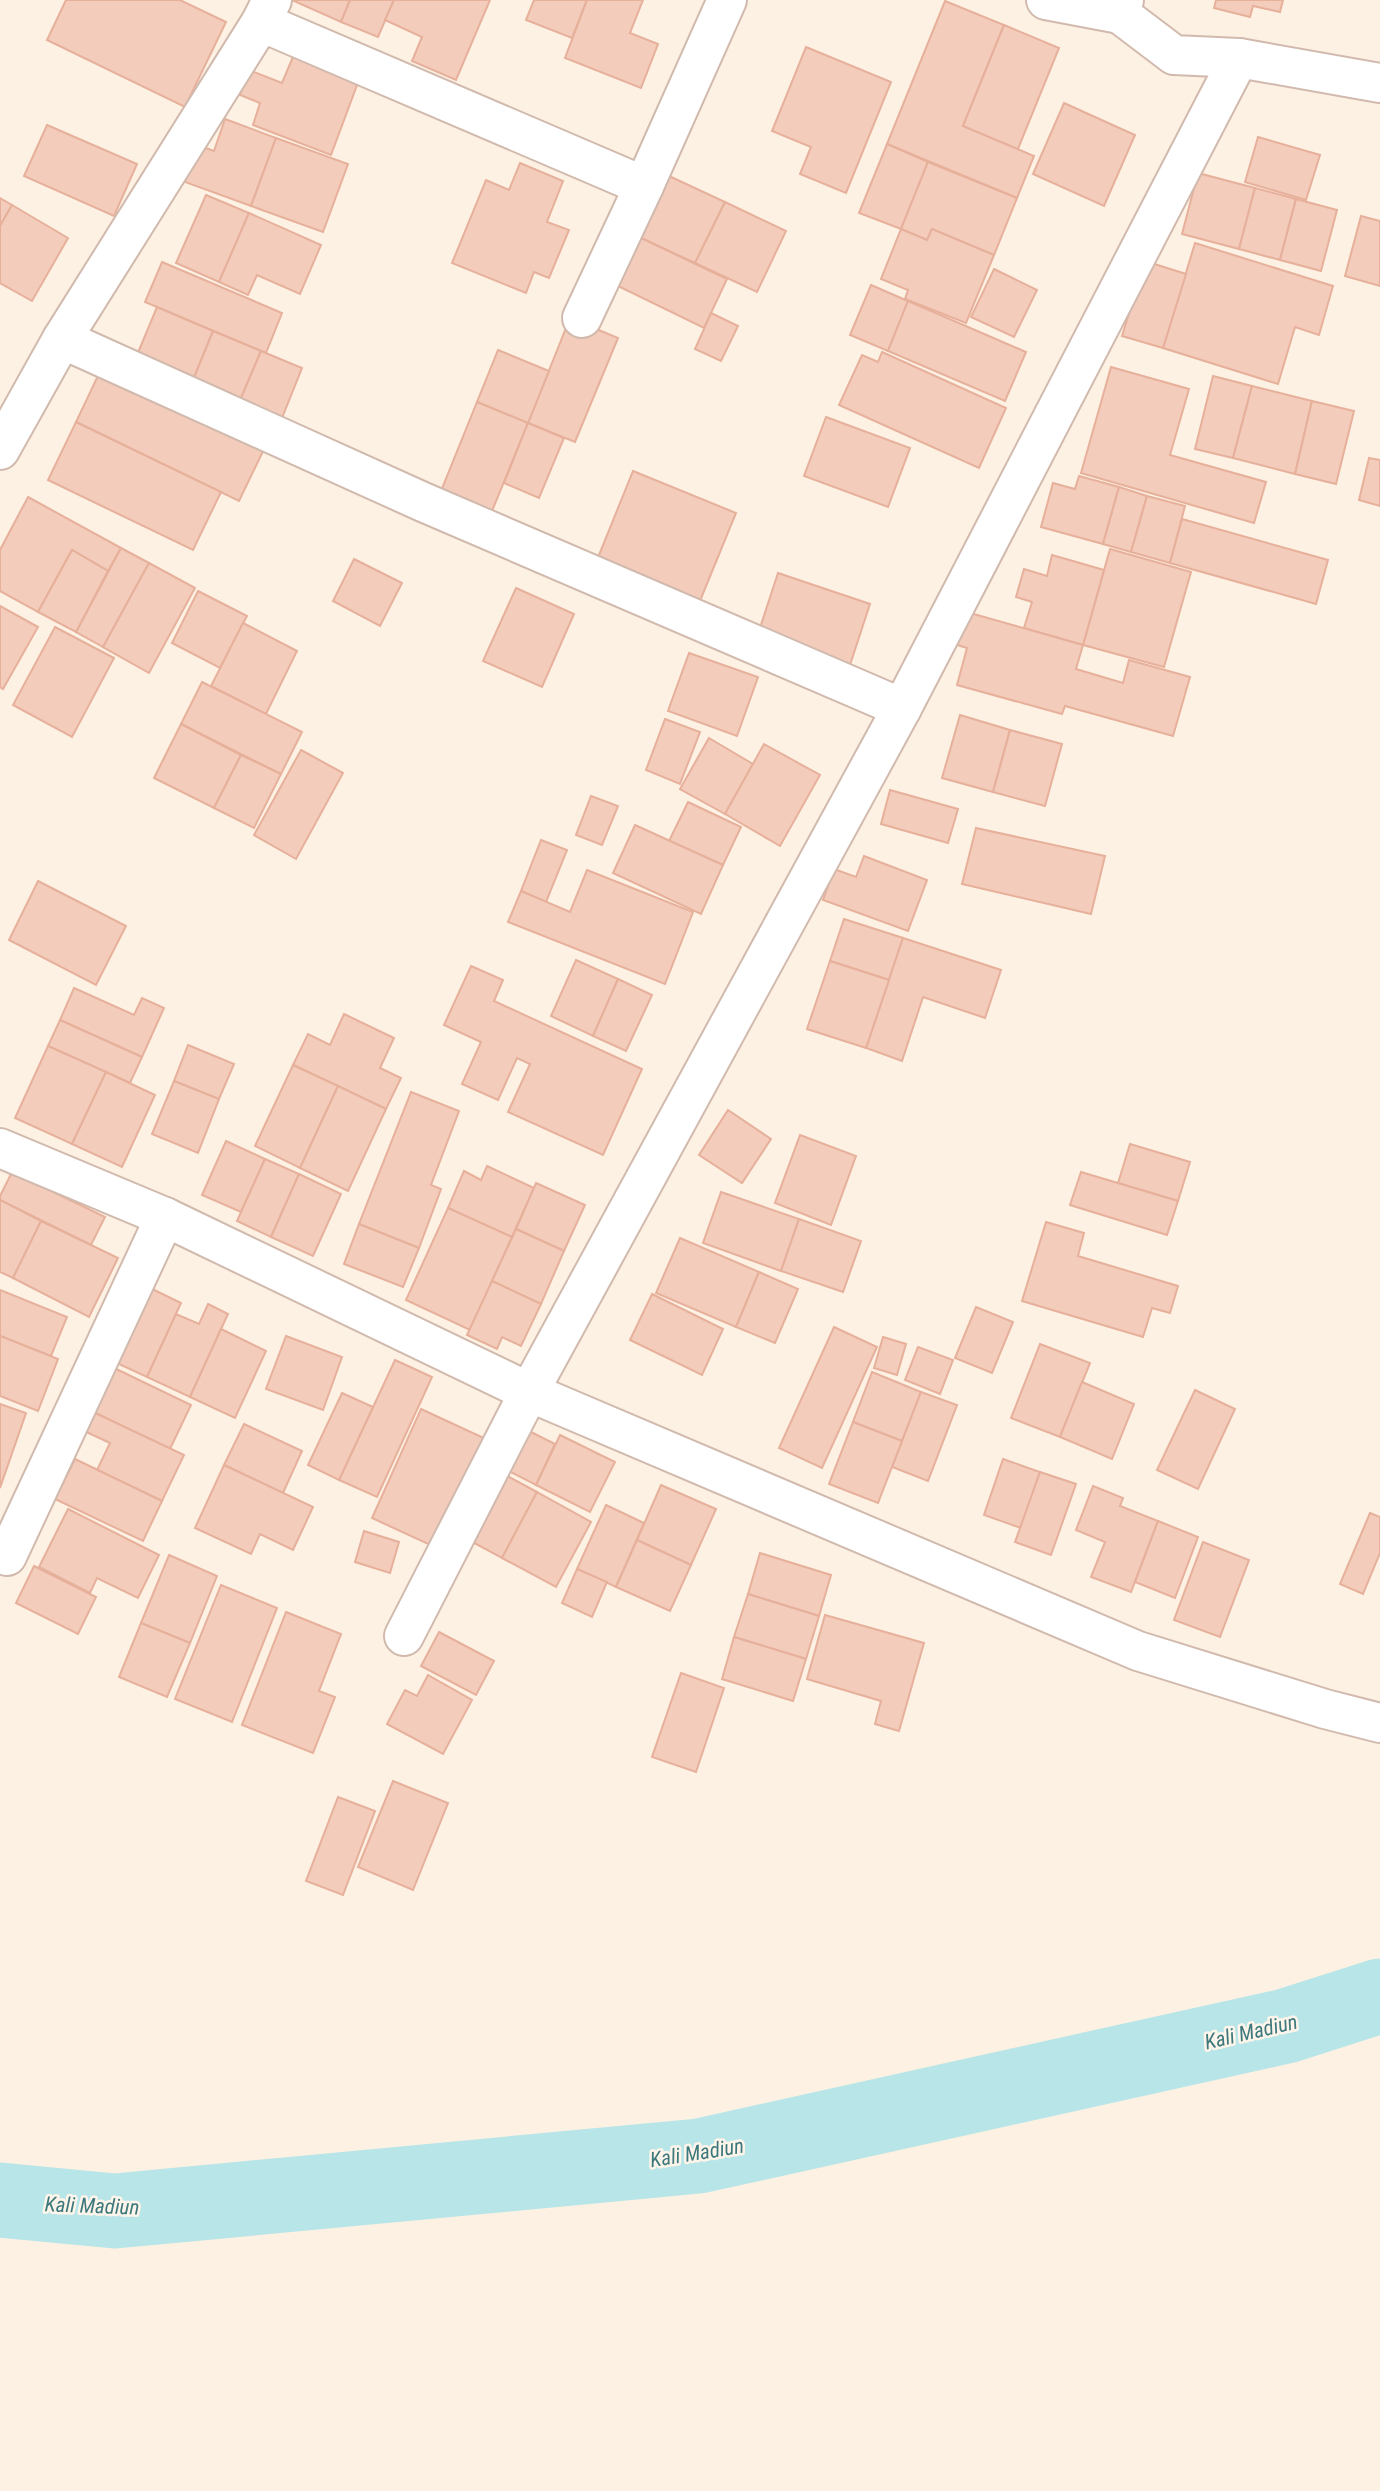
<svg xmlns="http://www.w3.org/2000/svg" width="1380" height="2491" font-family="'Roboto Condensed',sans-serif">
<rect width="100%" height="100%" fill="#fdf1e4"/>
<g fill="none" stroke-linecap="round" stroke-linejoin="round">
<path stroke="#b8e5e7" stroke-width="75" d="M0 2200 115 2211 699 2156 1286 2026 1380 1996"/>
</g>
<g fill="#f3ccbb" stroke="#e6b09b" stroke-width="2">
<path d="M66 0H180L226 22 185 107 47 40Z"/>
<path d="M292 0H350L341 22Z"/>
<path d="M350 0H394L378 37 341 22Z"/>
<path d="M394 0H490L456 80 412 61 422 37 385 20Z"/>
<path d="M534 0H587L572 38 526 20Z"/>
<path d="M587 0H643L630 33 658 44 641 88 565 58Z"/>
<path d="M1216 0H1283L1280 12 1253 6 1250 17 1214 8Z"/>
<path d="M945 1 1004 25 963 126 1034 156 1017 198 887 144Z"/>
<path d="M1004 25 1059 48 1018 149 963 126Z"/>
<path d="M806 47 891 82 846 193 800 174 811 147 772 131Z"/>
<path d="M295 52 360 77 331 155 253 125 260 103 240 95 249 70 282 83Z"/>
<path d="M1064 103 1135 135 1104 206 1033 174Z"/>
<path d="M225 119 276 138 251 206 185 182 197 145 214 151Z"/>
<path d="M47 125 137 164 114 216 24 176Z"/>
<path d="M1258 137 1320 155 1306 200 1245 182Z"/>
<path d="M276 138 348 164 323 232 251 206Z"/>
<path d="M887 144 928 162 901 229 859 213Z"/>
<path d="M928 162 1017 198 994 255 932 229 927 240 901 229Z"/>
<path d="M520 163 563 181 547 222 569 230 549 278 534 272 526 293 452 263 486 180 509 190Z"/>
<path d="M1198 173 1255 188 1239 249 1182 234Z"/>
<path d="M669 176 725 202 695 263 641 238Z"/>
<path d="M1255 188 1296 199 1280 260 1239 249Z"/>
<path d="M206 195 249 213 219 282 176 263Z"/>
<path d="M0 198 12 205 0 226Z"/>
<path d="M1296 199 1337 210 1321 271 1280 260Z"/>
<path d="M725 202 786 231 757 292 695 263Z"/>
<path d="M12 205 68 238 32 301 0 283V226Z"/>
<path d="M249 213 321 245 300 294 257 275 248 295 219 282Z"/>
<path d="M1361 216 1380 221V286L1345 276Z"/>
<path d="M901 229 927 240 932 229 994 255 966 323 905 299 908 290 881 279Z"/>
<path d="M641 238 727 279 704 328 618 286Z"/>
<path d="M1195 243 1333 286 1319 335 1295 327 1278 384 1163 348Z"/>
<path d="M1145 261 1186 274 1163 348 1122 336Z"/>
<path d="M162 262 282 313 266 353 145 302Z"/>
<path d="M994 269 1037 290 1014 337 971 317Z"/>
<path d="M871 285 908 301 888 351 850 335Z"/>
<path d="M908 301 1026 352 1005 401 888 351Z"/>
<path d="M157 307 213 331 189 390 132 367Z"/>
<path d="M711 313 738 326 721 361 695 349Z"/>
<path d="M570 318 618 338 575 442 528 423Z"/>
<path d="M213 331 261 351 236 410 189 390Z"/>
<path d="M498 350 549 371 528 423 477 402Z"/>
<path d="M261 351 302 368 278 428 236 410Z"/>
<path d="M882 352 1006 408 979 468 839 405 862 355 878 362Z"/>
<path d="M104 363 267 443 239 501 76 422Z"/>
<path d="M1111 367 1189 389 1170 455 1266 482 1254 523 1081 473Z"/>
<path d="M1213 376 1252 386 1233 458 1195 449Z"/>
<path d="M1252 386 1312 401 1295 474 1233 458Z"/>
<path d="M1312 401 1354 411 1336 484 1295 474Z"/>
<path d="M477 402 528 423 490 516 439 496Z"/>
<path d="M826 417 910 448 888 507 804 476Z"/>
<path d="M76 422 221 492 193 550 48 480Z"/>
<path d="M528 423 564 438 539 498 504 483Z"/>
<path d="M1369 458 1380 460V506L1359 500Z"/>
<path d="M633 471 736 513 700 601 597 560Z"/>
<path d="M1079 476 1119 487 1103 544 1041 527 1053 483 1075 489Z"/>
<path d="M1119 487 1147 496 1131 552 1103 544Z"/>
<path d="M1147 496 1185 506 1170 563 1131 552Z"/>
<path d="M28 497 121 548 108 571 72 550 38 612 0 591V550Z"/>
<path d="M1182 519 1328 560 1316 604 1170 563Z"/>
<path d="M121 548 149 563 103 647 76 632Z"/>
<path d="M1110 549 1191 572 1164 667 1083 645Z"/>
<path d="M72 550 108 571 76 632 38 612Z"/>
<path d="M1052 555 1104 570 1083 645 1024 628 1032 602 1016 597 1024 569 1047 576Z"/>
<path d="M354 559 402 583 380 626 333 601Z"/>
<path d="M149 563 195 588 149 673 103 647Z"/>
<path d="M778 573 870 604 848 671 756 640Z"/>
<path d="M516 588 574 614 542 687 483 661Z"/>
<path d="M198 591 247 616 220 668 172 643Z"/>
<path d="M0 606 38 627 3 689 0 687Z"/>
<path d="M963 611 1083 645 1076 669 1123 683 1129 660 1190 677 1173 736 1065 706 1062 714 957 685 967 648 954 644Z"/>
<path d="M243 623 297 651 266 714 211 686Z"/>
<path d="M55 627 114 658 72 737 13 705Z"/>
<path d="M689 653 758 677 737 736 668 711Z"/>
<path d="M202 682 302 732 281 774 181 724Z"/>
<path d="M960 715 1010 730 993 792 942 778Z"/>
<path d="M665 719 700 732 680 784 646 770Z"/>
<path d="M181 724 241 755 214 808 154 778Z"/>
<path d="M1010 730 1062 744 1045 806 993 792Z"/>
<path d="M709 738 753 764 725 814 680 789Z"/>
<path d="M764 744 820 775 780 846 725 814Z"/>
<path d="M301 750 343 773 296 859 254 835Z"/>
<path d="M241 755 281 774 254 828 214 808Z"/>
<path d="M890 790 958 809 948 843 881 824Z"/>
<path d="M591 796 618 806 602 845 576 835Z"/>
<path d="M688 802 741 827 723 865 669 841Z"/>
<path d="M635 825 723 865 701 914 613 873Z"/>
<path d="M976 828 1105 856 1091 914 962 884Z"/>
<path d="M541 840 567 850 546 902 521 891Z"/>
<path d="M864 856 927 880 908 931 823 900 834 869 856 877Z"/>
<path d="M587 870 693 912 665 984 508 922 521 891 570 912Z"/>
<path d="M38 881 126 926 96 985 9 940Z"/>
<path d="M844 919 903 938 889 980 830 961Z"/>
<path d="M903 938 1001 970 985 1018 923 997 902 1061 866 1048Z"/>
<path d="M576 960 618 979 593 1036 551 1016Z"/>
<path d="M830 961 889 980 866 1048 807 1029Z"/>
<path d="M471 966 503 980 494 1001 642 1069 603 1155 508 1112 530 1064 517 1058 498 1100 462 1084 481 1042 444 1025Z"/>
<path d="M618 979 652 995 626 1051 593 1036Z"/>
<path d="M74 988 134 1015 142 998 164 1008 142 1057 60 1020Z"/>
<path d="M344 1014 394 1038 380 1068 401 1078 386 1109 293 1065 308 1034 330 1045Z"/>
<path d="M60 1020 142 1057 130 1083 48 1046Z"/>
<path d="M188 1045 234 1064 219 1099 174 1081Z"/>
<path d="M48 1046 106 1072 72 1144 15 1118Z"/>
<path d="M293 1065 338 1086 300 1168 255 1146Z"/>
<path d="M106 1072 155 1095 122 1167 72 1144Z"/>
<path d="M174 1081 219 1099 198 1153 152 1134Z"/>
<path d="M338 1086 386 1109 348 1191 300 1168Z"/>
<path d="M411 1092 459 1111 431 1185 441 1189 419 1248 359 1224Z"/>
<path d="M728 1110 771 1139 742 1183 699 1155Z"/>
<path d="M800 1135 856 1156 831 1225 775 1203Z"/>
<path d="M226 1141 265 1159 241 1212 202 1195Z"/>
<path d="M1130 1144 1190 1162 1178 1201 1118 1183Z"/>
<path d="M265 1159 299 1174 271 1237 237 1221Z"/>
<path d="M487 1166 534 1188 512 1237 448 1208 464 1171 481 1180Z"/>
<path d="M12 1172 105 1217 91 1245 0 1200V1196Z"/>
<path d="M1081 1172 1178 1201 1167 1235 1070 1205Z"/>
<path d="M299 1174 341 1194 313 1256 271 1237Z"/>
<path d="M536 1183 585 1205 564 1251 516 1229Z"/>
<path d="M721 1192 799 1219 781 1271 703 1243Z"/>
<path d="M0 1200 41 1221 13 1278 0 1272Z"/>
<path d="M448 1208 512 1237 470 1330 406 1300Z"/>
<path d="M799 1219 861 1241 843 1292 781 1271Z"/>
<path d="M41 1221 118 1258 89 1317 13 1278Z"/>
<path d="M1046 1222 1084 1233 1078 1256 1178 1286 1170 1313 1152 1308 1143 1337 1022 1301Z"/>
<path d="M359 1224 419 1248 403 1287 344 1264Z"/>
<path d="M516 1229 564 1251 541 1304 492 1281Z"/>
<path d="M680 1238 759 1272 736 1327 656 1293Z"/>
<path d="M759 1272 798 1289 775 1343 736 1327Z"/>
<path d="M492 1281 541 1304 521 1346 502 1337 497 1349 467 1335Z"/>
<path d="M142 1284 181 1303 147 1377 108 1359Z"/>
<path d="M0 1290 67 1317 51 1356 0 1336Z"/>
<path d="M652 1294 723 1329 702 1375 630 1340Z"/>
<path d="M208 1304 228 1314 190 1397 147 1377 176 1314 199 1324Z"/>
<path d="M976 1307 1013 1322 992 1373 955 1358Z"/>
<path d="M834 1327 877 1347 822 1468 779 1448Z"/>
<path d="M221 1329 266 1351 235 1418 190 1397Z"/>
<path d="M0 1336 58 1359 38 1411 0 1396Z"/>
<path d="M286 1336 342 1357 323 1410 266 1389Z"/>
<path d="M883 1337 906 1344 897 1375 874 1368Z"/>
<path d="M1040 1344 1090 1363 1060 1437 1011 1418Z"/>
<path d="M918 1347 953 1360 940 1394 905 1380Z"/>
<path d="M395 1360 432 1377 377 1497 339 1480Z"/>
<path d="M110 1366 191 1405 170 1449 89 1410Z"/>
<path d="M872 1372 921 1392 902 1441 853 1422Z"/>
<path d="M1082 1382 1134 1404 1112 1459 1060 1437Z"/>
<path d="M1195 1390 1235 1409 1198 1489 1157 1470Z"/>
<path d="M921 1392 957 1405 928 1481 892 1467Z"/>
<path d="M342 1393 373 1407 339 1480 308 1465Z"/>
<path d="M0 1404 26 1413 0 1488Z"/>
<path d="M421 1409 488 1440 439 1549 372 1518Z"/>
<path d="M89 1410 184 1455 162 1501 97 1470 110 1443 80 1429Z"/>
<path d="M853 1422 902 1441 878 1503 829 1484Z"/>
<path d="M244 1424 302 1451 283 1493 224 1465Z"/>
<path d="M523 1428 555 1444 536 1485 503 1468Z"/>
<path d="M560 1435 615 1462 590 1512 536 1485Z"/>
<path d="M75 1459 162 1501 143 1541 55 1499Z"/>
<path d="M1003 1459 1040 1472 1021 1528 984 1515Z"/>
<path d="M224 1465 313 1507 293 1550 260 1534 251 1554 195 1528Z"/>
<path d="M500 1472 537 1492 502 1558 465 1538Z"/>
<path d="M1040 1472 1076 1484 1051 1555 1015 1542Z"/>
<path d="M661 1485 716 1509 691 1565 637 1540Z"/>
<path d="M1093 1486 1123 1498 1120 1506 1158 1521 1131 1592 1091 1577 1105 1542 1076 1530Z"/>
<path d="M537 1492 591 1522 556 1587 502 1558Z"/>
<path d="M606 1505 644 1523 616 1587 577 1569Z"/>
<path d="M68 1509 159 1555 138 1598 97 1578 90 1593 39 1567Z"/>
<path d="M1370 1513 1380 1517V1553L1363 1594 1340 1584Z"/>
<path d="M1158 1521 1198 1537 1175 1598 1135 1582Z"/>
<path d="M364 1531 399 1542 390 1573 355 1562Z"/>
<path d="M637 1540 691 1565 670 1611 616 1587Z"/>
<path d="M1203 1542 1249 1560 1220 1637 1174 1620Z"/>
<path d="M760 1553 831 1575 819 1616 748 1594Z"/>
<path d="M169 1555 217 1576 190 1643 141 1623Z"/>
<path d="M34 1566 96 1597 78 1634 16 1603Z"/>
<path d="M577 1569 607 1582 592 1617 562 1603Z"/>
<path d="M221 1585 277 1608 232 1722 175 1699Z"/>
<path d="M748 1594 819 1616 806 1659 734 1637Z"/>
<path d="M286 1612 341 1634 319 1691 335 1697 313 1753 242 1725Z"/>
<path d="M825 1615 924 1643 899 1731 875 1724 881 1701 807 1679Z"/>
<path d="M141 1623 190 1643 167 1697 119 1677Z"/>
<path d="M439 1632 494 1661 476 1695 421 1666Z"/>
<path d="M734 1637 806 1659 793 1701 722 1679Z"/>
<path d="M681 1673 724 1688 696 1772 652 1757Z"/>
<path d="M428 1675 472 1700 443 1754 387 1724 405 1690 417 1696Z"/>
<path d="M393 1781 448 1803 413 1890 358 1867Z"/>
<path d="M338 1797 375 1811 343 1895 306 1881Z"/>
</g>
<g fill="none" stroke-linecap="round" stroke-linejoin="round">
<g stroke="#d1baad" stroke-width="42">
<g id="minor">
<path d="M1046 0 1120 14"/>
<path d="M1124 0 1120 14 1174 55 1239 58 1380 83"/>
<path d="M261 22 644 186"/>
<path d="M582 318 644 186 727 0"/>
<path d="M62 339 423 502 902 708"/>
<path d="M0 450 62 339 261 22 272 0"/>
<path d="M0 1148 165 1217 529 1392 902 708 1239 58"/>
<path d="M7 1556 165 1217"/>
<path d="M404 1636 529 1392 1138 1651 1325 1709 1380 1723"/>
</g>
</g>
<use href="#minor" stroke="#fff" stroke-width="38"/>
</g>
<g text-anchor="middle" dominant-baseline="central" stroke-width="5" stroke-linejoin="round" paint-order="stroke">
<g font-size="21" font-style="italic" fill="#3c787c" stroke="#fff5eb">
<text transform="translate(1251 2032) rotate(-13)">Kali Madiun</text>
<text transform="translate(697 2153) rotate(-9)">Kali Madiun</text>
<text transform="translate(92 2206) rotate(2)">Kali Madiun</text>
</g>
</g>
</svg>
